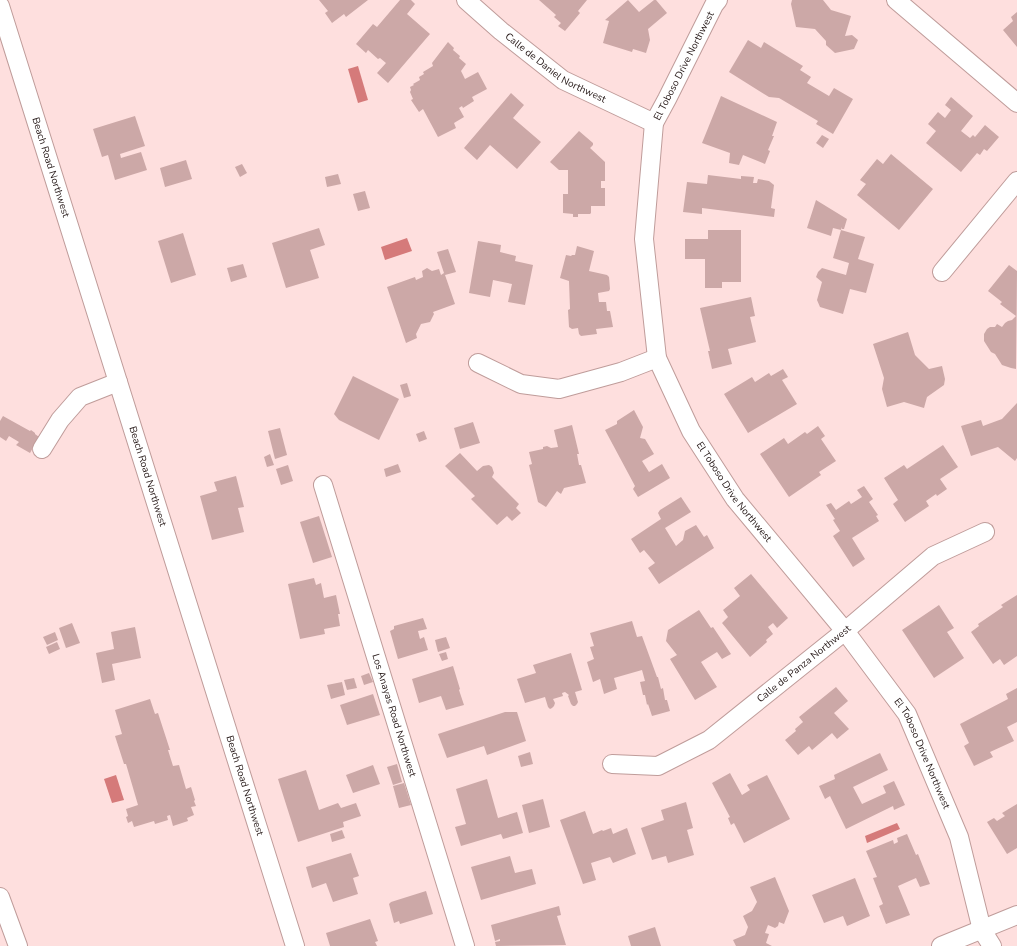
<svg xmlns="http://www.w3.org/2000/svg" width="1017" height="946" font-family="'Nunito Sans',sans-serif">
<rect width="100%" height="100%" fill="#fedfde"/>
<g fill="#d57a7a">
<path d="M358 66 368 100 358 103 348 69Z"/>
<path d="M407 238 412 251 385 260 381 247Z"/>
<path d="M116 775 124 800 112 803 104 779Z"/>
<path d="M897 823 900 829 867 843 865 836Z"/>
</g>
<g fill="#cca8a7">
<path d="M319 0H368L346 17 344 14 332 23 325 13 328 11Z"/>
<path d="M400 0H411L415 4 407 14 430 34 388 83 377 73 386 63 380 58 378 59 368 50 366 53 356 44 373 24 377 27Z"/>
<path d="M539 0H587L578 11 580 13 565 31 558 26 561 23 554 17 556 15Z"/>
<path d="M628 0 639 12 654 0H656L667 13 648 29 650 40 646 53 633 49 632 52 603 43 609 21 605 20Z"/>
<path d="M792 0H823L831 10 851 16 845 36 852 35 858 40 854 49 835 53 826 45V41L815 29 796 27 791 4Z"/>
<path d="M1017 12V47L1003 30 1013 21 1011 17Z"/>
<path d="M748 40 761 48 764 42 803 66 800 70 811 77 807 83 829 96 834 88 853 99 833 134 816 124 818 121 779 98 769 97 729 72Z"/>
<path d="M448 42 454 48 453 50 460 56 459 58 466 64 461 71 465 79 478 72 487 89 472 97 474 101 463 108 462 106 459 108 464 117 454 123 456 128 438 137 423 109 419 112 411 100 413 99 410 92 411 90 410 87 414 85 413 84 420 80 419 77 424 74 423 72 433 66 432 63Z"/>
<path d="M511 93 524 105 513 118 541 142 517 169 490 145 477 160 464 148Z"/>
<path d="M721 96 777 122 772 136H774L768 150 770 151 765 164 743 155 739 165 729 163 730 153 702 143Z"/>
<path d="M951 97 973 116 961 131 970 138 973 135 975 137 985 125 999 137 987 151 984 149 980 155 977 153 961 172 926 143 936 131 928 124 938 112 945 118 951 110 945 105Z"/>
<path d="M135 116 145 146 120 154 121 158 141 152 147 170 115 180 108 155 102 157 93 129Z"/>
<path d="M579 131 593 143V145L590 148 605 162V181H601V188H605V206H591V213L590 214H578V217H573V214L563 213V194H568V170H559L550 162Z"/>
<path d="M822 135 829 139 823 148 816 143Z"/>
<path d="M891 154 933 189 899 230 857 195 866 184 860 180 877 159 883 164Z"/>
<path d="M186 160 192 179 165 187 160 168Z"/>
<path d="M242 164 247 173 240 177 235 167Z"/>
<path d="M338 174 341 184 327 187 325 177Z"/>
<path d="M708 175 741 179V176L754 177 753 183H757L758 179 769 181 774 185 771 208 775 209 774 217 702 208V214L683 212 687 182 707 184Z"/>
<path d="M365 191 370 208 358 211 353 194Z"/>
<path d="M816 200 847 219 844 229H842V227L841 230 833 228 831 236 807 228Z"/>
<path d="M319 228 325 245 310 250 319 278 286 288 272 243Z"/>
<path d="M708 230H741V282H722V288H705V259H685V239H708Z"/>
<path d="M841 230 865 237 858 259 874 264 866 293 850 289 843 314 820 307 817 300 822 282 816 277 818 272 822 268 846 275 849 263 833 258Z"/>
<path d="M183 233 196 275 171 283 158 241Z"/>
<path d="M478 241 501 245 500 252 516 256 515 261 533 265 525 305 508 302 512 284 493 280 490 297 469 293Z"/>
<path d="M577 246 594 251 589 271 607 275 609 277 610 289 609 291 598 293 599 302H606L607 311H610L613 327 596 329 597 334 581 336 579 334 578 328 572 329 569 327 568 310 570 309 569 281 560 278 566 255 571 256 572 255H575Z"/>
<path d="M448 249 456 272 445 275 455 304 433 312 434 314 430 322 421 324 416 334 417 338 406 343 387 287 415 277 416 280 423 277 422 271 427 268 432 271 439 269 441 275 444 273 437 252Z"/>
<path d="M243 264 247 277 231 282 227 268Z"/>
<path d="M1009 265 1017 271 1016 369 1011 368 1002 365 995 354 991 352 984 341V334L987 329 990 327H995L997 324 1002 327 1005 323 1008 321 1012 320 1016 316 1000 304 1002 302 988 291Z"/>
<path d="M751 297 755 316 750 317 756 342 728 349 732 364 712 369 708 351H710L700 308Z"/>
<path d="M908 332 915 355 929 369 942 366 945 379 944 385 927 397 924 408 904 402 887 407 882 389 884 378 873 344Z"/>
<path d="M783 369 788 377 782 380 797 404 748 433 724 394 752 377 755 382 769 373 771 376Z"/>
<path d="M353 376 399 399 379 440 339 420 334 414Z"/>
<path d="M407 383 411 396 404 398 400 385Z"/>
<path d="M1017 403V458L1015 461 998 447 971 456 961 426 981 420 983 426 1002 419Z"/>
<path d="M634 410 643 427 640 438 645 439 654 454 642 461 649 472 662 464 670 478 638 497 633 489 635 486 605 430 617 424V421Z"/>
<path d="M3 416 30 431 31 430 35 433V434L39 437 30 453 16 445 19 442 9 436 6 441 0 437V421Z"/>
<path d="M473 422 480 443 460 449 454 428Z"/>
<path d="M572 425 579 454H577L579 465H581L586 483 564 488 561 494 557 491 546 507 538 502 529 465 532 464 529 452 543 449V447L547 446 551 448 558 447 554 430Z"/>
<path d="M818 426 825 436 821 439 836 461 819 472 821 475 789 497 760 454 784 438 788 444 805 432 807 434Z"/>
<path d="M280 428 287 455 275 459 268 431Z"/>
<path d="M424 431 427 439 419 442 416 434Z"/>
<path d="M943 445 958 467 940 479 947 489 937 496 936 494 926 501 929 506 905 522 893 504 898 500 884 478 904 465 907 469Z"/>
<path d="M460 453 477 471 483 466 489 465 492 467 494 473 492 477 519 504 516 508 521 513 512 521 507 516 497 525 471 499 475 496 445 466Z"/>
<path d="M270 454 274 465 267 467 264 457Z"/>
<path d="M398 464 401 472 386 477 384 469Z"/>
<path d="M288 465 293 481 281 485 276 469Z"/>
<path d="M236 476 244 507 238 508 244 532 212 540 200 496 217 491 214 482Z"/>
<path d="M864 486 873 499 869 502 878 515 876 516 879 521 852 538 865 559 853 567 833 536 840 531 833 520 835 519 826 505 831 503 836 510 849 501 851 504 862 497 857 490Z"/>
<path d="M681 497 691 512 665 528 676 546 683 540 685 531 696 525 704 537 707 535 714 548 659 584 648 568 655 563 644 550 640 553 631 539 661 519 658 513 660 510Z"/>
<path d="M319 516 332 557 313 563 300 522Z"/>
<path d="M751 574 788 618 777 628 773 623 768 627 773 634 766 640 767 642 750 657 722 623 728 617 723 610 740 596 734 588Z"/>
<path d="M314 578 316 585 321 583 324 598 336 595 340 614H338L340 626 324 629 325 634 300 639 288 584Z"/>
<path d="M1017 595V656L1004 665 1000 659 993 664 971 632 979 626 978 624 1003 607 1001 605Z"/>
<path d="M939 605 954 628 947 632 964 658 934 678 902 630Z"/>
<path d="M699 610 711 628 713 627 731 654 722 659 717 652 701 662 717 687 695 700 670 659 677 655 666 641 668 630Z"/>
<path d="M423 618 427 629 418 631 420 639 424 637 428 650 398 659 390 631 394 629V626Z"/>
<path d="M632 621 637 637 642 636 657 677H658L661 689 663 688 665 700H667L670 711 652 716 648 704 647 705 645 695H643L640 682 645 681 642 670 614 678 617 689 604 694 600 679 593 682 587 662 594 659 590 647 594 646 590 633Z"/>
<path d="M72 623 80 643 66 648 59 628Z"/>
<path d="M135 627 141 658 112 664 115 680 102 683 96 653 114 649 111 632Z"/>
<path d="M55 632 58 640 47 645 43 637Z"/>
<path d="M446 637 450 648 438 652 435 640Z"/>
<path d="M57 642 60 649 49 654 46 647Z"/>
<path d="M446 652 448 659 442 661 439 654Z"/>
<path d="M571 653 582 690 575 692 578 702 577 704 575 706H573L571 704 568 696 569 695 565 692 562 693 563 696 553 699 555 703 554 706 552 708 550 709 548 707 545 697 525 703 517 679 536 673 533 665Z"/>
<path d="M453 666 460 689 459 690 464 705 446 710 441 696 419 703 412 679Z"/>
<path d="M369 673 373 682 364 685 361 676Z"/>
<path d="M354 678 357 688 347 690 344 680Z"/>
<path d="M342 682 345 695 331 699 327 685Z"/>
<path d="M836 687 848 701 834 713 849 729 837 739 832 733 812 750 809 746 798 755 785 740 796 731 795 729 803 722 799 717Z"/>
<path d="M1017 688V722L1007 727 1014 741 990 752 993 757 974 766 964 746 969 743 960 724 1008 699 1006 694Z"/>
<path d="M373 694 380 715 347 725 340 705Z"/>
<path d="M150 699 155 714 158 713 170 750H168L173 766 179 765 186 789 191 787 195 800 194 801 196 806 191 807 194 815 187 818 188 821 173 826 170 815 167 816 168 820 155 824 154 821 134 827 132 821 128 823 126 817 128 816 126 809 138 805 126 764H124L115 736 122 734 115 710Z"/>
<path d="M505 712H517L526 741 487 755 484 746 447 758 438 734Z"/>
<path d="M530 752 533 764 521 767 518 756Z"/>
<path d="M880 753 888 770 853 787 862 804 886 793 883 786 894 781 905 805 894 810 893 806 846 829 830 796 825 799 819 786 835 779 834 775Z"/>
<path d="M397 764 402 782 393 785 387 767Z"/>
<path d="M373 765 380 784 353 793 346 775Z"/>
<path d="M306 770 319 810 338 803 341 808 356 803 361 816 343 822 344 827 298 842 278 779Z"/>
<path d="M730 773 742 795 750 790 747 785 767 775 790 819 744 843 734 823 731 825 728 818 730 817 712 783Z"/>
<path d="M487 779 498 818 517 812 523 833 503 839 501 834 461 846 455 827 466 824 456 789Z"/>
<path d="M404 783 411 805 399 808 393 786Z"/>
<path d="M543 799 550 827 529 833 522 805Z"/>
<path d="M686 802 693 828 687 830 694 855 668 863 666 856 652 860 641 828 664 820 661 810Z"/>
<path d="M1017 804V848L1007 854 987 822 994 818 997 821 1005 816 1002 813Z"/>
<path d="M585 811 593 834 602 830 603 831 611 828 613 834 627 828 636 854 613 863 610 857 591 863 596 880 583 884 560 820Z"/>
<path d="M342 830 345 838 332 842 330 834Z"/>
<path d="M907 834 916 855 918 854 930 884 920 887 916 878 898 886 910 915 886 924 879 906 883 904 873 878 877 877 866 851 893 840 894 844 898 842 897 838Z"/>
<path d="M351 853 359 876 353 878 358 894 333 902 326 883 312 888 306 867Z"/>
<path d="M510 856 515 873 532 869 536 884 481 900 471 867Z"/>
<path d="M775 877 789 911 784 924 779 922 778 926 775 928 768 925 765 933 769 934 766 943 772 946H736L733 940 745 935 748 927 743 916 752 911 757 902 750 887Z"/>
<path d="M855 878 870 916 847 926 843 916 824 923 812 895Z"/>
<path d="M426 891 433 914 400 924 399 921 394 923 389 904 391 902Z"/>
<path d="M559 906 561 915 557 916 566 945 496 946 495 942 500 941V939L495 941 491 925Z"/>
<path d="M370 919 378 941 375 942 377 946H330L326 933Z"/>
<path d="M655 927 661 946H631L628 936Z"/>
</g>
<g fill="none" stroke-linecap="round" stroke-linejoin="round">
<g stroke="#bf9c9a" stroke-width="20">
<g id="minor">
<path id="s1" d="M466 0 501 31 563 80 654 123"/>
<path id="s2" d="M718 0 714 5 667 99 654 123 644 239 657 358 691 431 735 499 845 631 907 714 959 837 982 930 992 946"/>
<path d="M896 0 1017 103"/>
<path id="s3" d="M0 6 295 946"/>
<path d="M942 272 1017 181"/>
<path d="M478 363 521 384 559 389 621 372 657 358"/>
<path d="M42 449 60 420 80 397 118 382"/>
<path id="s4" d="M323 485 465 946"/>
<path id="s5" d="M612 764 658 766 709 740 845 631 933 556 985 532"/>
<path d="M0 897 18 946"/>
<path d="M941 946 1017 915"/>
</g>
</g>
<use href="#minor" stroke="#fff" stroke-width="18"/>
</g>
<g text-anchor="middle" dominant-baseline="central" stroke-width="3" stroke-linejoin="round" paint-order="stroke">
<g font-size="10" fill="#241716" stroke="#fff">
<text transform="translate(684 66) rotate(-63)">El Toboso Drive Northwest</text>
<text stroke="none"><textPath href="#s1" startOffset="113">Calle de Daniel Northwest</textPath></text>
<text stroke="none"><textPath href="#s3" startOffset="169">Beach Road Northwest</textPath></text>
<text stroke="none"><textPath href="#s3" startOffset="493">Beach Road Northwest</textPath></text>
<text stroke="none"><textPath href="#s2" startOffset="530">El Toboso Drive Northwest</textPath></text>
<text stroke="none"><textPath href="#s5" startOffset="225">Calle de Panza Northwest</textPath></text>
<text stroke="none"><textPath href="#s4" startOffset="241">Los Anayas Road Northwest</textPath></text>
<text stroke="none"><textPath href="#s2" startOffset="854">El Toboso Drive Northwest</textPath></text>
<text stroke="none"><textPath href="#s3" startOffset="817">Beach Road Northwest</textPath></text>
</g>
</g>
</svg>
